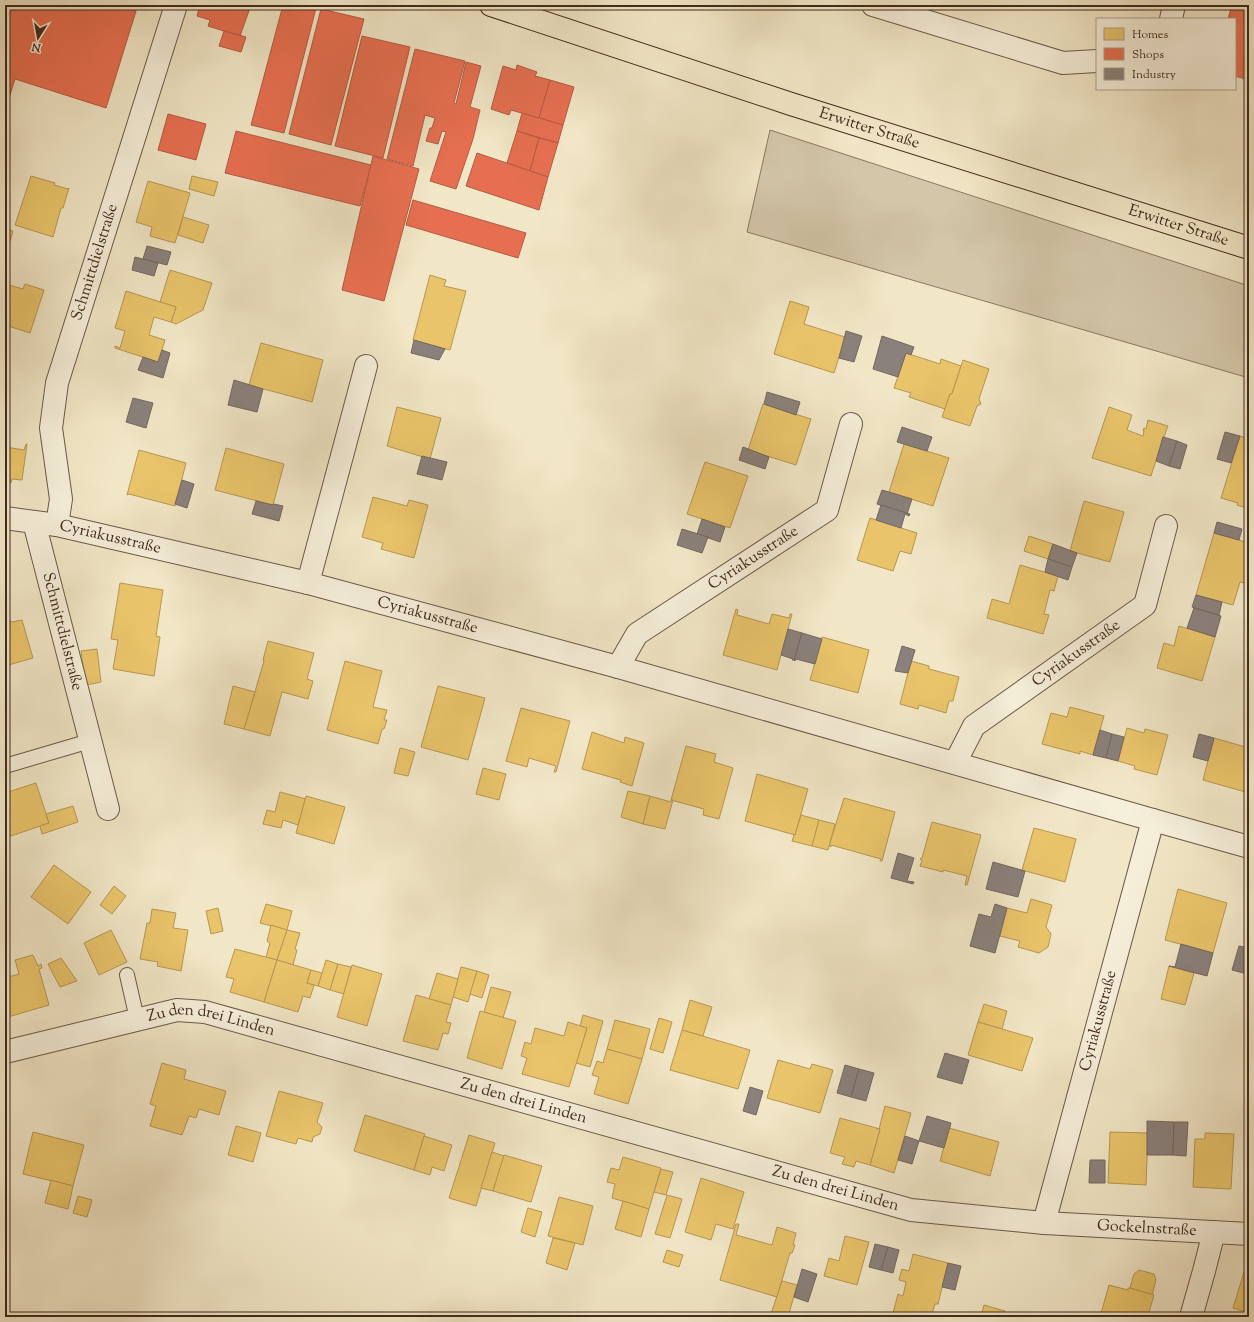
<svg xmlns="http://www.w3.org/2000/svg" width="1254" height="1322" font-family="'Sorts Mill Goudy',serif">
<rect width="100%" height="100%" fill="#f1e6c6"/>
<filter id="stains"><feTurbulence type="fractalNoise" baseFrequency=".005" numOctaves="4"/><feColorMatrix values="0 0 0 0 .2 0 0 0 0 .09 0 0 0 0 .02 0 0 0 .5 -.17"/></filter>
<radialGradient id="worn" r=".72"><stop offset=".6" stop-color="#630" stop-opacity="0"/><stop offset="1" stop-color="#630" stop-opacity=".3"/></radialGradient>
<path fill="#d3c6a9" stroke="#8a7864" d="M770 130 1249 286V378L747 232Z"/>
<g fill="#e9c46a" stroke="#b79653">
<path d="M31 176 55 183 54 185 68 189 69 188 63 208H61L53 237 15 225Z"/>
<path d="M192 176 218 182 214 196 189 189Z"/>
<path d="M148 181 190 193 175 243 150 236 152 227 136 222Z"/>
<path d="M183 217 209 225 203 243 178 235Z"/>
<path d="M5 229 13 231 7 252H5Z"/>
<path d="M170 270 212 283 203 310 176 324 171 322 176 307 160 302Z"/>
<path d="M430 275 446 280 444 286 466 291 450 350 413 340Z"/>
<path d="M5 284 23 289 25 284 44 290 30 333 5 325Z"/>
<path d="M126 291 176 307 171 322 154 317 149 335 165 340 158 362 115 348V346L120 348 125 331 115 328Z"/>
<path d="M790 301 809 307 804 324 845 337 834 373 774 354Z"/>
<path d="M261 343 323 360 312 402 249 385Z"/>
<path d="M906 353 940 364 941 359 961 366 952 394H950L945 409 909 397 911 393 894 388Z"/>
<path d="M963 360 989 369 979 399 981 404 977 406 970 426 942 417 950 394H952Z"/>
<path d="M763 404 811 419 796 465 748 450Z"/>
<path d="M7 406H9L5 431V408H6Z"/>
<path d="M397 407 441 418 430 459 387 446Z"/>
<path d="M1109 407 1132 415 1127 430 1143 436 1144 431H1143L1144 428 1146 429 1148 420 1168 426 1164 437H1163L1161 442H1162L1151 476 1092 458Z"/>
<path d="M1240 436 1249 439V509L1237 505 1238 503 1221 498Z"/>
<path d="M26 444H27L22 480 12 479 11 483H10V479H5V447L24 450Z"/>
<path d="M904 444 949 458 933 506 889 492Z"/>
<path d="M226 448 284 464 273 505 215 490Z"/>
<path d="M139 450 186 463 175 506 129 494 127 495Z"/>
<path d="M705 462 748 476 730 528 687 514Z"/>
<path d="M373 497 407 506 409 500 428 505 414 558 381 549 383 543 362 537Z"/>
<path d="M1084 501 1124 512 1110 562 1070 551Z"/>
<path d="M870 518 917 533 911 554 900 551 893 571 857 560Z"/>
<path d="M1214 533 1249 543V570L1245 583 1240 582 1233 605 1196 595Z"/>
<path d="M1029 536 1053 544 1048 559 1024 551Z"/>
<path d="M1020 565 1058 576 1054 591 1050 590 1044 614 1049 615 1043 634 987 618 992 599 1009 604Z"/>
<path d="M120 583 163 590 156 636 160 637 154 676 113 669 118 640 111 639Z"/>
<path d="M736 609 738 610 737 615 769 624 772 614 789 618 790 614H792L777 670 723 655Z"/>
<path d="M5 619H7L12 622 22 620 33 658 5 666Z"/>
<path d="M1179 626 1215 637 1202 681 1157 668 1164 643 1174 646Z"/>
<path d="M822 637 869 650 858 693 810 680Z"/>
<path d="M268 641 314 653 307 679 313 681 308 699 282 692 270 736 244 729 264 661 263 660Z"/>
<path d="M97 649 101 682 86 685 81 651Z"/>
<path d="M345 661 382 671 373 707 387 710 384 720H387L384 729H382L378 744 327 730Z"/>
<path d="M911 661 929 666V669L959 677 953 701H949L946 713 919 705 918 709 900 704Z"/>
<path d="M233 686 255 692 244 729 224 724Z"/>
<path d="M438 686 485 698 468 760 421 747Z"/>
<path d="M1070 707 1104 716 1093 755 1080 751V754L1042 744 1051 713 1067 717Z"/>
<path d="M521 708 570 721 556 772H554L556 766 529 758 527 767 506 761Z"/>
<path d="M1127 728 1144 733 1145 729 1168 735 1157 775 1134 769 1135 766 1118 761Z"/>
<path d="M592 732 624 743 625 737 644 743 632 786 620 782 621 780 582 769Z"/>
<path d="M1214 738 1249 748V793L1203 780Z"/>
<path d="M686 746 716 754 714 762 733 768 719 819 703 815 704 809 671 800Z"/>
<path d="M400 748 415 752 408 776 394 773Z"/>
<path d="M483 768 506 774 499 800 476 794Z"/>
<path d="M757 774 808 789 795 835 745 821Z"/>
<path d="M36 783 49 823 8 837 5 829V793Z"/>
<path d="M628 791 650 796 643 824 621 817Z"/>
<path d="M280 792 306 799 298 825 283 820 281 828 263 824 267 810 275 812Z"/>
<path d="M306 796 345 807 334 844 296 833Z"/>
<path d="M650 796 671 802V800H673L665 829 643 824Z"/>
<path d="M844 798 895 812 882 861H880L881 859 831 845V847L829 846Z"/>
<path d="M73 806 78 822 42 834 40 826 49 823 46 814Z"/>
<path d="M801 815 819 820 812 846 792 841 794 835H795Z"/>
<path d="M819 820 835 824 828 850 812 846Z"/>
<path d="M932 822 981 835 967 885H965L967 876 943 870V872L920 866 922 860 920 859 921 858H922Z"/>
<path d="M1034 828 1076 839 1065 882 1022 870Z"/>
<path d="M54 865 91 892 68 924 31 897Z"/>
<path d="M114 886 126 896 112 914 100 905Z"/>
<path d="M1178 889 1227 903 1213 953 1165 940Z"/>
<path d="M1031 899 1052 905 1046 927 1051 934 1048 947 1039 953 1018 947 1020 941 1000 936 1007 908 1027 913Z"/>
<path d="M266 904 292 911 287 930 260 923Z"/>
<path d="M218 908 223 931 211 934 206 911Z"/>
<path d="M152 909 176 913 173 928 188 930 181 971 157 966 158 962 140 959 147 923H150Z"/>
<path d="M271 925 287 930 277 960 266 957 270 943 267 941Z"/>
<path d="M111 930 127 962 99 975 84 943Z"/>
<path d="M287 930 300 933 295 949 297 950 293 965 277 960Z"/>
<path d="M235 949 277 960 264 1002 230 992 234 979 226 977Z"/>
<path d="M33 955 38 966 41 964 42 968 39 969 49 1005 8 1017 5 1006V978L19 974 15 960Z"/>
<path d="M61 958 77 981 60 987 48 964Z"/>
<path d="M277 960 311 970 307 983 314 985 310 998 303 996 298 1012 264 1002Z"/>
<path d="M326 960 338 964 330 990 318 986Z"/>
<path d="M338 964 351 967 344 994 330 990Z"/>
<path d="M352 965 382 974 367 1026 337 1017Z"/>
<path d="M1169 966 1194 973 1185 1005 1161 999Z"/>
<path d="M461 967 477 971 468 1002 453 997Z"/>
<path d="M311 970 322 973 318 986 307 983Z"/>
<path d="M477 971 489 975 482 998 470 994Z"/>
<path d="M437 973 458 979 451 1005 429 999Z"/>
<path d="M491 987 511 992 503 1018 484 1012Z"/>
<path d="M416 995 451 1005 446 1022 451 1023 448 1034 443 1033 438 1050 403 1041Z"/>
<path d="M690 1000 712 1007 703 1036 682 1030Z"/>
<path d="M984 1004 1007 1011 1002 1029 978 1022Z"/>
<path d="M480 1011 516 1021 502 1069 467 1058Z"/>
<path d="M583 1015 603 1021 590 1067 576 1063 587 1028 580 1026Z"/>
<path d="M659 1018 672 1022 663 1053 650 1049Z"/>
<path d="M615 1020 650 1029 642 1059 607 1049Z"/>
<path d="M568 1022 587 1028 569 1087 522 1074 527 1058 521 1056 525 1042 531 1044 535 1028 564 1036Z"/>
<path d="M978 1022 1033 1038 1022 1071 968 1055Z"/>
<path d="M682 1030 750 1050 738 1089 670 1070Z"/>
<path d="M607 1049 642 1059 628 1104 594 1094 599 1077 592 1075 597 1061 603 1063Z"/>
<path d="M778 1060 810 1069 812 1064 833 1070 820 1113 767 1098Z"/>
<path d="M162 1063 186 1070 184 1079 226 1091 219 1115 199 1109 196 1118 189 1116 182 1135 150 1126 156 1106 150 1104Z"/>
<path d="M279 1091 323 1103 317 1122 322 1127 320 1134 313 1137 312 1142 298 1138 296 1144 266 1136Z"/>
<path d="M885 1106 911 1113 894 1173 870 1165 880 1129H879Z"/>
<path d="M365 1115 425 1134 414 1170 354 1151Z"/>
<path d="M840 1118 880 1129 870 1165 856 1161 854 1167 842 1164 845 1157 830 1153Z"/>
<path d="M236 1126 261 1133 253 1162 228 1155Z"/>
<path d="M949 1128 999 1142 990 1176 940 1161Z"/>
<path d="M33 1132 84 1145 73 1186 23 1174Z"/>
<path d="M1110 1132 1148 1133 1146 1185 1108 1183Z"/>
<path d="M1205 1133 1234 1134 1231 1189 1193 1187 1195 1139H1205Z"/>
<path d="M469 1135 495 1143 476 1206 449 1198Z"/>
<path d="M424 1136 452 1145 444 1171 432 1167 430 1175 414 1170Z"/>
<path d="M492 1152 504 1156 493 1191 481 1188Z"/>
<path d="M504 1155 542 1166 531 1202 493 1191Z"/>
<path d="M623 1157 661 1168 649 1209 612 1198 615 1184 607 1182 611 1168 619 1170Z"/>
<path d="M661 1169 673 1172 666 1195 654 1192Z"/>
<path d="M701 1178 744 1192 733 1229 716 1224 711 1240 685 1232Z"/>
<path d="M51 1180 73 1186 68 1209 45 1203Z"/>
<path d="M667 1195 682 1199 670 1238 655 1234Z"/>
<path d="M78 1196 92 1200 87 1217 73 1213Z"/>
<path d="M559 1197 593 1206 583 1245 548 1236Z"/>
<path d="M623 1201 649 1209 641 1237 615 1229Z"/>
<path d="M528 1208 542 1212 535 1237 521 1232Z"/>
<path d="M736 1224H739L736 1235 772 1245 777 1227 796 1233 793 1245H795L792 1253H790L777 1297 720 1280Z"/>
<path d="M845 1236 869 1242 857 1285 824 1276 829 1258 839 1261Z"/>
<path d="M553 1238 575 1243 567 1270 546 1263Z"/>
<path d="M667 1250 683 1255 679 1267 663 1262Z"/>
<path d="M913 1254 948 1263 938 1304H935L931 1317H892L898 1294 903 1296 906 1282 899 1280 902 1269 909 1271Z"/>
<path d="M1139 1270 1154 1274 1156 1280 1152 1295 1130 1288 1134 1274Z"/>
<path d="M1244 1272 1249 1274V1313L1233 1308Z"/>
<path d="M782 1281 797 1285 788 1317H780L771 1314Z"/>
<path d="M1109 1285 1128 1290V1288H1130L1154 1295 1148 1316 1146 1315V1317H1100Z"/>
<path d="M984 1305 1005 1311 1004 1314 1015 1317H981Z"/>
</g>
<g fill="#e76f51" stroke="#b55a42">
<path d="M5 5H117L136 11 106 108 15 79 5 111Z"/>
<path d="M200 5H251L240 36 208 26 210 20 197 16Z"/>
<path d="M283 5H305L316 8 284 133 251 125Z"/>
<path d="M1232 5H1249V80L1235 76V19H1228Z"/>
<path d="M321 9 364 19 331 145 289 134Z"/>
<path d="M224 31 246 37 241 52 219 46Z"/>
<path d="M362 36 410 47 383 158 335 146Z"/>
<path d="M415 49 465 61 454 103 456 104 466 62 481 66 470 107 480 110 473 139 456 189 430 181 446 132 442 131 438 144 426 141 430 128H432L435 118 425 115 413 166 387 159Z"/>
<path d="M517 65 537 72 535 76 550 80 539 118 511 110 509 115 491 109 503 66 516 70Z"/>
<path d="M550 80 574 87 563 125 539 118Z"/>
<path d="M522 113 563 125 558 143 517 131Z"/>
<path d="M168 114 206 124 196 160 158 150Z"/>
<path d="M236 131 371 165 360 206 225 173Z"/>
<path d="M517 131 539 138 530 171 507 163Z"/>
<path d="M539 138 558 143 548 177 530 171Z"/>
<path d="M477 153 548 177 539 210 466 186Z"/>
<path d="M373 156 419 169 384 301 342 290Z"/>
<path d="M413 200 526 233 518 258 406 225Z"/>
</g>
<g fill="#8a817c" stroke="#746760">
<path d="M147 246 171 252 167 265 143 259Z"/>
<path d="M135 257 158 263 154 276 132 270Z"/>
<path d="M846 331 862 336 854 362 839 358Z"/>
<path d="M882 336 914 347 911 355 906 353 898 377 873 369Z"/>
<path d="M414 340 445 349 439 360 411 353Z"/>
<path d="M162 350 170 353 163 378 138 370 143 357 158 362Z"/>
<path d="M234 380 263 389 257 412 228 405Z"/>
<path d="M767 392 800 402 796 415 764 404Z"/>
<path d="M133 398 153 403 146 428 126 422Z"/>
<path d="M902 427 932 437 927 451 897 442Z"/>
<path d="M1225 432 1240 436 1231 463 1217 459Z"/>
<path d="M1163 437 1177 441 1169 466 1156 461Z"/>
<path d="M1177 441 1187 445 1180 469 1169 466Z"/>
<path d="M743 447 769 457 765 469 739 460Z"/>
<path d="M422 456 447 462 442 480 417 474Z"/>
<path d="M182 480 194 484 187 508 175 504Z"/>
<path d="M882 490 912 499 907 514 877 504Z"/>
<path d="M256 501 273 505 274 504 283 506 279 521 252 514Z"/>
<path d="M881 505 910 514 909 516 905 514 901 528 876 520Z"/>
<path d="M702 519 725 527 720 542 697 534Z"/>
<path d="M1217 522 1242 529 1239 540 1214 533Z"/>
<path d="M682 529 708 537 702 553 677 545Z"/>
<path d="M1053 544 1077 553 1072 567 1048 559Z"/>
<path d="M1048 559 1072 567 1068 580 1045 572Z"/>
<path d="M1196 595 1222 602 1219 615 1192 607Z"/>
<path d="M1194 608 1221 616 1215 637 1187 628Z"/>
<path d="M788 629 802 633 794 660H792L793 659 781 655Z"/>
<path d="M802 633 822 639 815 664 796 659 795 661 794 660Z"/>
<path d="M902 646 915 650 908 673 895 671Z"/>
<path d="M1100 730 1112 734 1106 758 1093 755Z"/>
<path d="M1112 734 1124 737 1118 761 1106 758Z"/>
<path d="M1199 734 1214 738 1208 761 1193 757Z"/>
<path d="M898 853 914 858 907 881 914 882 913 884 891 878Z"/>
<path d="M993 862 1025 871 1018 897 986 889Z"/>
<path d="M995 904 1007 908 995 953 970 946 979 914 991 917Z"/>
<path d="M1181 944 1213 953 1207 976 1169 966 1175 967Z"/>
<path d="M1239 946 1249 948V967L1247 974 1232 970Z"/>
<path d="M945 1053 969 1060 962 1084 937 1077Z"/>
<path d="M845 1065 859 1069 851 1097 837 1093Z"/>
<path d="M859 1069 874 1073 866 1101 851 1097Z"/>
<path d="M750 1087 763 1091 756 1115 743 1111Z"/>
<path d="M927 1116 951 1123 944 1148 919 1141Z"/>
<path d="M1147 1121 1174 1122 1173 1155H1147Z"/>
<path d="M1174 1122H1188L1186 1156 1173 1155Z"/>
<path d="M905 1136 919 1141 912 1164 898 1160Z"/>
<path d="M1090 1160H1105V1183H1089Z"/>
<path d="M875 1244 888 1247 881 1270 869 1267Z"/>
<path d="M888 1247 899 1250 893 1273 881 1270Z"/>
<path d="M948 1263 961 1266 955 1290 942 1287Z"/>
<path d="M802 1269 817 1274 808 1302 794 1297Z"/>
</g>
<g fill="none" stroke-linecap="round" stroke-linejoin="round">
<g stroke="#6d5948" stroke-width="16">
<g id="lane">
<path d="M5 766 90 741"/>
<path d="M127 975 137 1019"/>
</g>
</g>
<g stroke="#6d5948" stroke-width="24">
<g id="street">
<path d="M873 5 1063 63 1097 61"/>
<path d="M1171 19 1174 5"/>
<path id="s1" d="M5 518 57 525 308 583 618 667 1153 820 1044 1223"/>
<path id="s2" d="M34 522 108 809"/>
<path id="s3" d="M57 525 61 499 51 428 57 383 176 5"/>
<path d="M308 583 366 366"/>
<path id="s4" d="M618 667 637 634 827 510 851 424"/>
<path id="s5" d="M955 763 974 726 1145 605 1166 526"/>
<path d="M1153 820 1249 847"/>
<path id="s6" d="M5 1052 177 1010 205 1012 911 1210 1044 1223 1249 1234"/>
<path d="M1191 1317 1204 1271 1214 1232"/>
</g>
</g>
<g stroke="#412a1e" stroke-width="24">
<g id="primary">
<path id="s7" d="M491 5 791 104 1249 248"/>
</g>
</g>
<use href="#lane" stroke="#f6efda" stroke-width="14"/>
<use href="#street" stroke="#f6efda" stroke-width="22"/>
<use href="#primary" stroke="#f1e6c6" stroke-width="22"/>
</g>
<g text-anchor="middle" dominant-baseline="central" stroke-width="4" stroke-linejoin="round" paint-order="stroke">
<g font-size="16" fill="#412a1e" stroke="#f6efda">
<text stroke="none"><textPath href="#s7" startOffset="398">Erwitter Straße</textPath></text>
<text stroke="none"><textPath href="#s7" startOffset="722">Erwitter Straße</textPath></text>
<text stroke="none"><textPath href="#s3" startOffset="270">Schmittdielstraße</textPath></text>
<text stroke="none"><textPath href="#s1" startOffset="107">Cyriakusstraße</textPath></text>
<text stroke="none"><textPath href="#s4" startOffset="177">Cyriakusstraße</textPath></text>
<text stroke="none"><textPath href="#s1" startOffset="434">Cyriakusstraße</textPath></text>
<text stroke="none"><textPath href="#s2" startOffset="113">Schmittdielstraße</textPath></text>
<text stroke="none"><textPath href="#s5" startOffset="167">Cyriakusstraße</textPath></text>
<text transform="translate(1099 1021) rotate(-75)">Cyriakusstraße</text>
<text stroke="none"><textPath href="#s6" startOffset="212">Zu den drei Linden</textPath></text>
<text stroke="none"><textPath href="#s6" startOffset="536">Zu den drei Linden</textPath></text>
<text stroke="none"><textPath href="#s6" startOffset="860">Zu den drei Linden</textPath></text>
<text stroke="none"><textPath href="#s6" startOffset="1175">Gockelnstraße</textPath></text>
</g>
</g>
<rect width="1254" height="1322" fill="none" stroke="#f1e6c6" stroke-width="20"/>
<rect x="6" y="6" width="1242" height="1310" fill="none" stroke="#412a1e" stroke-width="2"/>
<rect x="10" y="10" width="1234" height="1302" fill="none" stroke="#412a1e"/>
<rect x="1096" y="18" width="140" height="72" fill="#f6efda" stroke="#aea08f"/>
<rect x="1104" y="28" width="20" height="12" fill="#e9c46a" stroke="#aea08f"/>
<text x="1132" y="38" font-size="12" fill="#412a1e">Homes</text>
<rect x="1104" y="48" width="20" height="12" fill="#e76f51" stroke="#aea08f"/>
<text x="1132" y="58" font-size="12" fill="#412a1e">Shops</text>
<rect x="1104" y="68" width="20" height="12" fill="#8a817c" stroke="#aea08f"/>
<text x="1132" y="78" font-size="12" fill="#412a1e">Industry</text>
<g transform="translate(38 38) rotate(191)" stroke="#f6efda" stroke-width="3" paint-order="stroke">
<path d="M0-3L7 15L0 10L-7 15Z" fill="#412a1e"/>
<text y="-6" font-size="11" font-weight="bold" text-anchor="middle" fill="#412a1e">N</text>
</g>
<rect width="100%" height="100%" filter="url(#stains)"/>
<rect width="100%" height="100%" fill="url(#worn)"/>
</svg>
